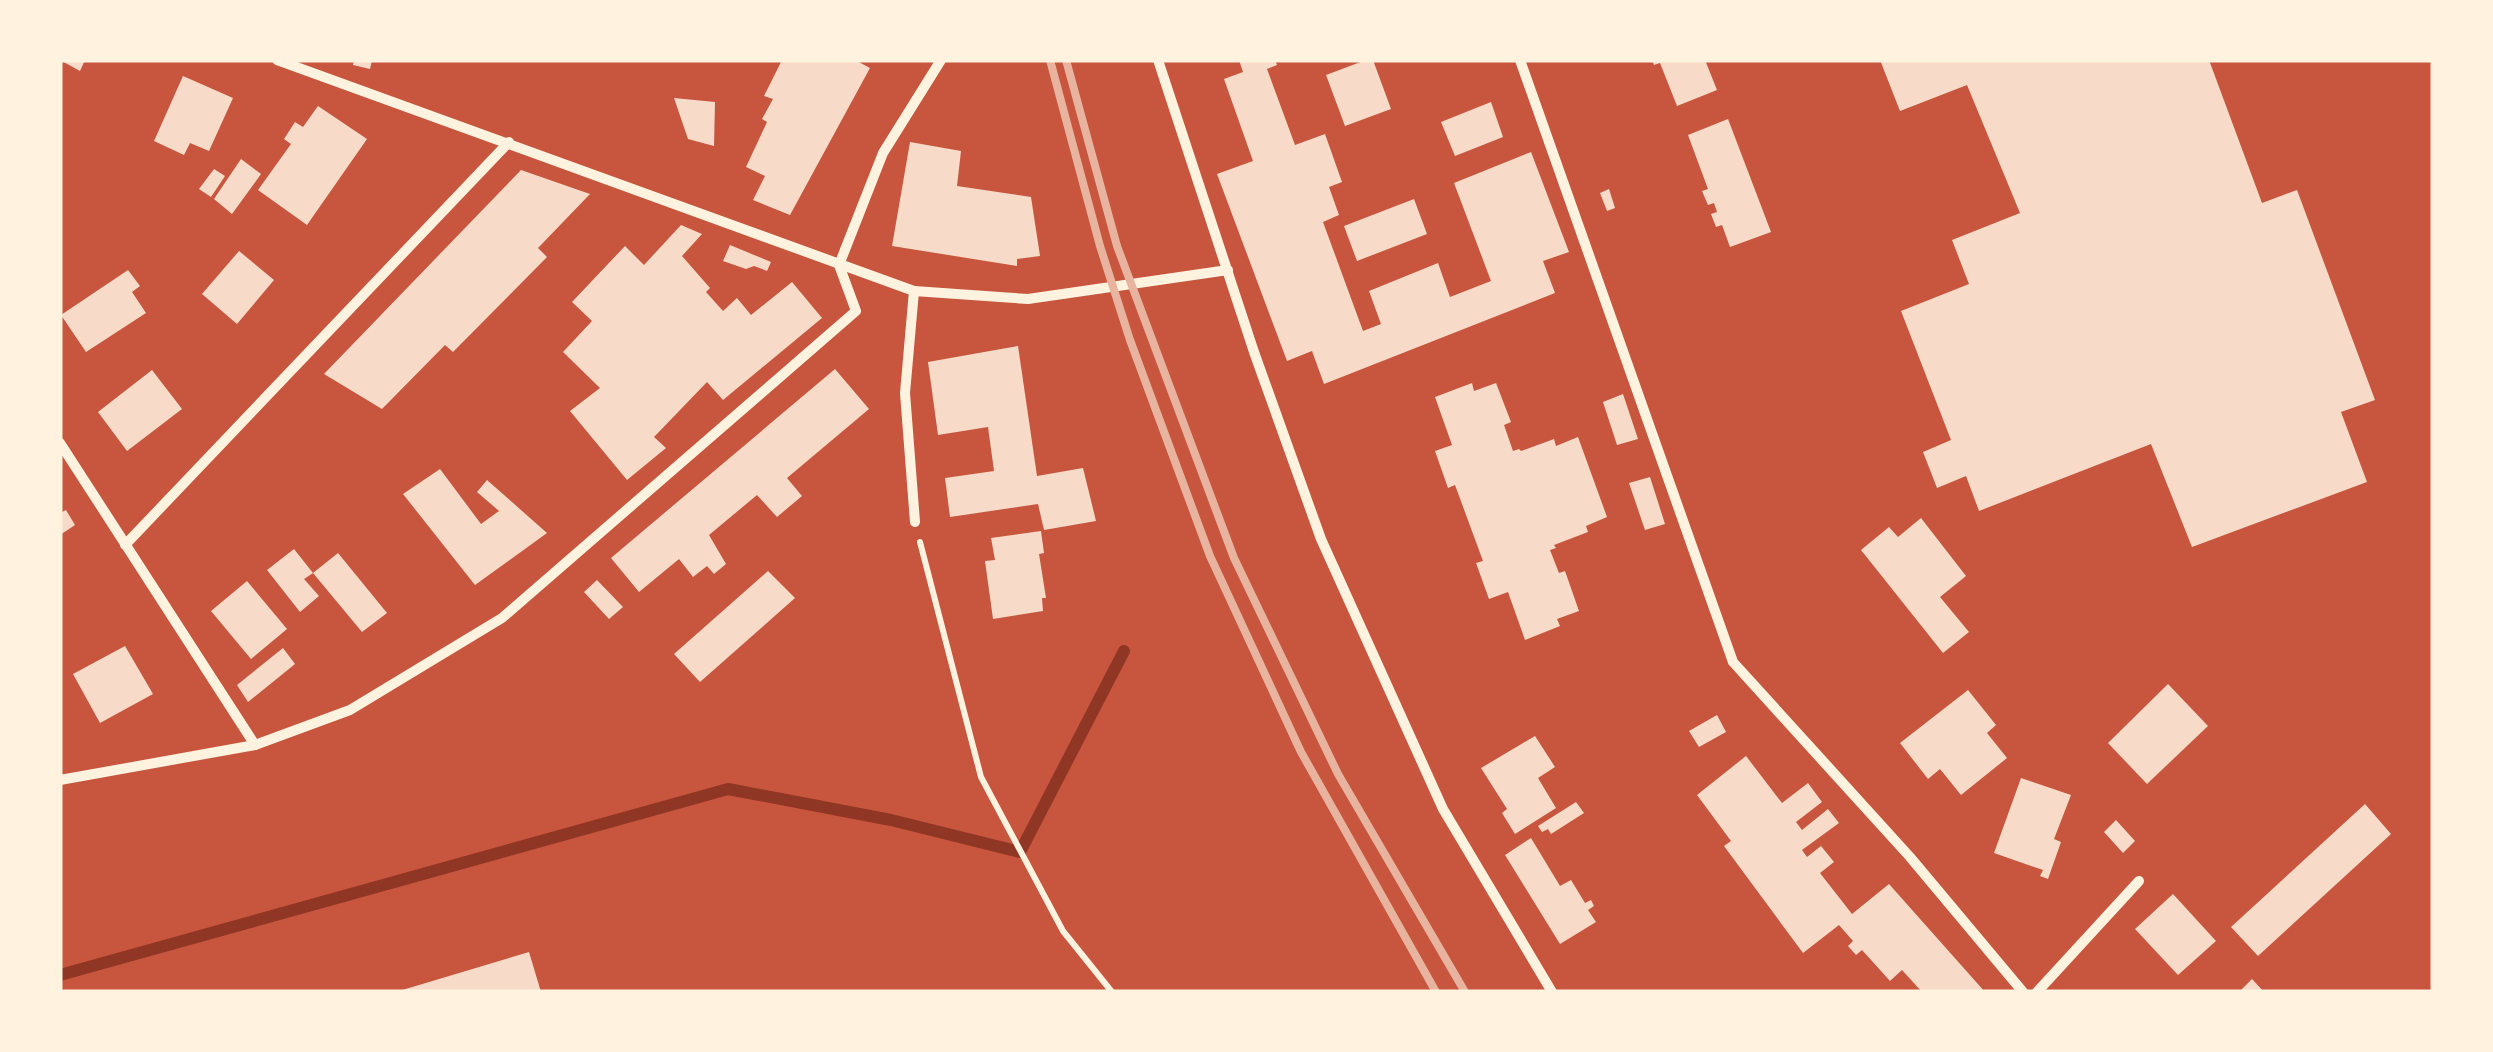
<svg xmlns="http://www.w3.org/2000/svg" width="2493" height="1052" font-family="'Archivo Narrow',sans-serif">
<rect width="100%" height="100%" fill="#c8553d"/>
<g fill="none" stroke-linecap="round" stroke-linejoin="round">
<path stroke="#8f3625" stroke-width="12" d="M60 975 728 789 891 820 1020 852 1124 651"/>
</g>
<g fill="#f7dbc8">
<path d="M60 60H85L80 71Z"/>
<path d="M354 60H372L370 69 353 65Z"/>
<path d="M782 60H855L870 68 790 215 753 200 765 176 746 167 767 122 762 119 773 99 764 96Z"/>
<path d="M1239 60H1275L1277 65 1267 69 1295 145 1325 134 1342 182 1329 187 1339 215 1323 222 1363 331 1381 324 1369 291 1438 263 1450 297 1491 281 1454 183 1531 152 1569 252 1543 261 1555 293 1324 384 1312 351 1287 361 1217 174 1253 161 1224 79 1243 72Z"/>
<path d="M1366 60H1373L1391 109 1345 126 1326 75Z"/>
<path d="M1652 60H1705L1717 90 1677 106 1660 63 1654 65Z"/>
<path d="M1880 60H2209L2262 203 2297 190 2375 400 2341 412 2367 482 2192 547 2151 444 1979 511 1966 476 1937 488 1923 452 1951 440 1901 311 1969 284 1952 240 2020 213 1967 85 1900 111Z"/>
<path d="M183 76 233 98 209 151 190 143 184 155 154 141Z"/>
<path d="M674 98 715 102 714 146 688 139Z"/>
<path d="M1491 102 1503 137 1455 156 1441 122Z"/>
<path d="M318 106 367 139 307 225 258 190 291 144 284 139 295 122 303 127Z"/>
<path d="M1728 119 1771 232 1730 247 1722 225 1716 227 1711 214 1717 212 1714 203 1708 205 1702 191 1708 189 1688 135Z"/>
<path d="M910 142 961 151 957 186 1031 197 1040 256 1017 259V266L892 246Z"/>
<path d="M241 159 261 174 232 214 214 199Z"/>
<path d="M214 169 225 176 211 197 199 189Z"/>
<path d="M521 170 590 194 538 248 547 257 453 352 445 345 382 409 324 374Z"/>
<path d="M1609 189 1615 208 1607 211 1600 193Z"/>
<path d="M1414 199 1427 234 1357 261 1344 226Z"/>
<path d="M681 225 702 234 682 256 710 288 706 292 723 311 737 298 751 315 792 282 822 318 723 400 707 382 654 437 666 448 627 480 570 411 600 388 563 352 592 321 572 302 625 246 644 265Z"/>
<path d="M730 245 771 262 767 271 754 266 746 269 723 261Z"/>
<path d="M239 251 274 280 237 324 202 294Z"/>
<path d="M128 270 140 286 132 292 146 313 86 352 61 315Z"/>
<path d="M1018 346 1037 476 1083 468 1096 521 1044 530 1038 504 950 517 945 478 994 471 988 427 938 435 928 362Z"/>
<path d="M835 369 869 409 787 478 802 496 777 517 757 495 709 535 726 564 714 574 707 566 693 577 679 559 639 592 611 558Z"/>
<path d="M152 370 182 409 127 451 98 412Z"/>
<path d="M1472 383 1474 391 1496 383 1511 422 1504 425 1513 451 1519 449 1521 451 1554 439 1556 446 1578 437 1607 517 1586 526 1588 532 1554 545 1556 548 1550 550 1559 573 1565 571 1579 611 1557 619 1560 626 1525 640 1508 592 1489 599 1476 563 1483 561 1455 485 1448 488 1435 451 1452 445 1435 397Z"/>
<path d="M1623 394 1638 439 1617 445 1603 402Z"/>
<path d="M440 469 481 524 499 511 477 492 487 480 547 533 475 585 403 494Z"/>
<path d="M1650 477 1665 524 1645 530 1629 483Z"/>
<path d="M66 510 75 525 60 535V513Z"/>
<path d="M1921 518 1966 576 1940 597 1969 632 1943 653 1861 550 1889 527 1898 537Z"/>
<path d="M1041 531 1044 553 1039 554 1046 598H1042L1043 611 993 619 985 561 995 560 991 538Z"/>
<path d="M294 549 313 573 304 579 319 596 300 612 267 570Z"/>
<path d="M338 553 387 613 362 632 313 573Z"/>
<path d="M768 571 795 598 700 682 674 654Z"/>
<path d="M597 580 623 607 609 619 584 592Z"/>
<path d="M247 581 287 629 251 659 211 611Z"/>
<path d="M125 646 153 694 100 723 73 674Z"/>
<path d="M283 648 295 664 248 702 237 685Z"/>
<path d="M2168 684 2208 726 2147 784 2108 743Z"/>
<path d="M1968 690 1996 725 1987 733 2007 758 1961 795 1940 769 1928 779 1900 743Z"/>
<path d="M1717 715 1726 732 1699 747 1689 731Z"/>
<path d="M1535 736 1555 767 1538 778 1556 808 1515 834 1502 813 1507 809 1481 768Z"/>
<path d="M1746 756 1782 803 1808 783 1822 802 1796 822 1802 830 1828 809 1839 823 1802 850 1807 857 1821 846 1834 862 1820 873 1852 914 1889 884 1985 992H1922L1902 970 1890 981 1862 950 1856 955 1848 946 1853 941 1839 925 1803 953 1724 846 1731 841 1697 795Z"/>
<path d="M2021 778 2071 795 2054 839 2061 842 2048 879 2040 876 2043 870 1994 853Z"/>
<path d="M1576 802 1584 813 1551 834 1548 829 1542 832 1538 826Z"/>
<path d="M2365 804 2391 834 2258 956 2231 927Z"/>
<path d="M2116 820 2135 841 2123 853 2104 832Z"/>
<path d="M1531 838 1560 886 1571 880 1585 903 1591 900 1594 906 1588 910 1596 922 1560 944 1505 855Z"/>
<path d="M2173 894 2216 941 2178 975 2135 929Z"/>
<path d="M529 952 541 992H400L399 991Z"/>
<path d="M2252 979 2264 992H2239Z"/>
</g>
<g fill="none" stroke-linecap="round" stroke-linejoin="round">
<path stroke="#fff3e0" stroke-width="6" d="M920 542 981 777 1063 931 1112 992"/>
<g stroke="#fff3e0" stroke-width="10">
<path d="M277 60 914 291 905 393 915 522"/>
<path d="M1158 60 1254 352 1321 539 1443 809 1552 992"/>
<path d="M1520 60 1733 662 1910 857 2023 992"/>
<path d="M839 265 883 153 941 60"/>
<path d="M914 291 1028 299 1228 270"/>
<path d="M60 443 255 745"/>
<path d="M125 545 509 142"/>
<path d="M60 780 255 745 350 710 502 618 856 311 839 265"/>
<path d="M2037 992 2139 881"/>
</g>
<g stroke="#e9b49f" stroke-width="8">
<path d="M1050 60 1100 246 1130 340 1210 556 1301 752 1436 992"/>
<path d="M1066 60 1117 246 1234 558 1338 774 1465 992"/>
</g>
</g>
<rect width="2493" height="1052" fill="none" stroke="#fff3e0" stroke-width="125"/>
</svg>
